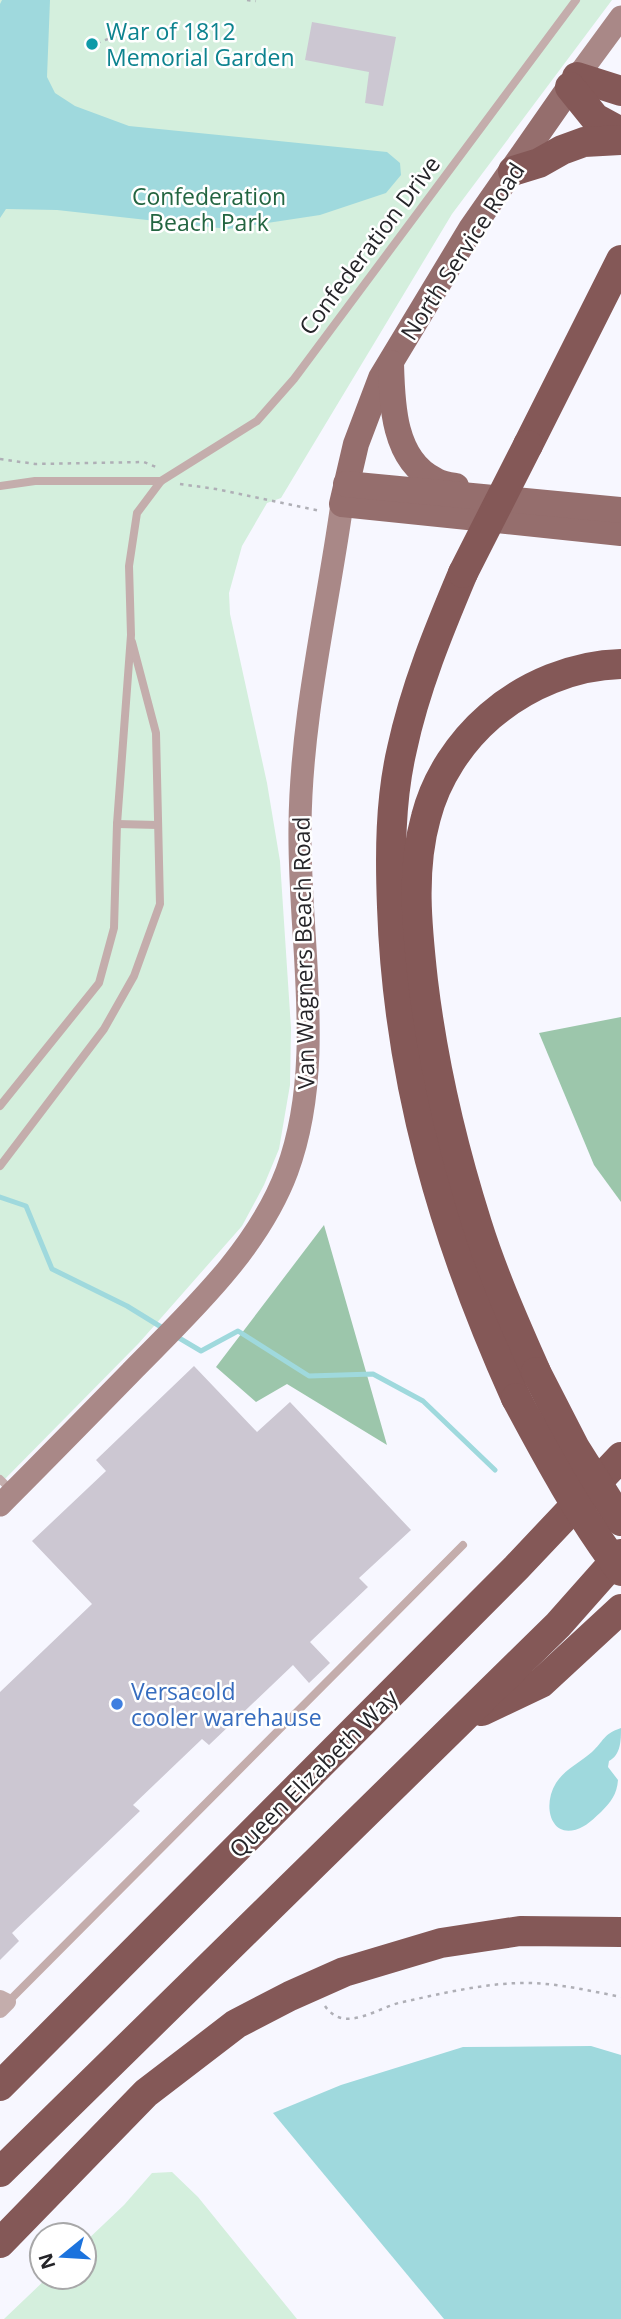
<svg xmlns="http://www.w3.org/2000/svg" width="621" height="2319" font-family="'Open Sans',sans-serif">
<rect width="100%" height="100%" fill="#f7f7ff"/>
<g fill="#d4efdd">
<path d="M0 0H612L452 214 281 498 267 503 242 546 229 593 230 614 267 783 280 861 291 1028 290 1085 279 1149 264 1185 242 1226 139 1343 0 1484Z"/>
<path d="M172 2172 198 2197 297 2319H4L48 2277H84V2243L124 2205 152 2173Z"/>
</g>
<g fill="#9cc6ab">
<path d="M621 1017V1202L594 1165 539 1033Z"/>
<path d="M324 1225 387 1445 287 1384 256 1402 216 1367Z"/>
</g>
<g fill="#9fd9dd">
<path d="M2 0H50L47 77 55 93 75 106 129 126 387 152 400 163 401 175 386 193 320 215 228 229 57 210 6 209 0 218V4Z"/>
<path d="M621 1728C621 1740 621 1755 609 1761L608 1767 618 1780C617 1794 611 1802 601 1812 596 1816 590 1823 584 1826 552 1844 541 1807 556 1783 565 1769 581 1762 592 1752 604 1741 603 1734 621 1728Z"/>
<path d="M591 2046 621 2055V2319H444L273 2113 341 2085 463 2047Z"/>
</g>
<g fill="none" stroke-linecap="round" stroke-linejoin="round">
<g stroke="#9fd9dd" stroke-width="5">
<path d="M0 1197 26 1206 52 1269 127 1306 166 1330"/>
<path d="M174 1335 201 1351 238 1331 309 1376 373 1374 423 1401 495 1470"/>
</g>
</g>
<g fill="#ccc7d2">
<path d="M312 22 396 37 383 106 365 103 369 72 305 60Z"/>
<path d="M194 1366 257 1432 290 1402 411 1530 359 1578 368 1587 310 1642 330 1663 309 1683 293 1665 209 1745 202 1739 133 1805 140 1811 12 1933 19 1941 0 1960V1692L92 1604 32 1541 106 1471 96 1460Z"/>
</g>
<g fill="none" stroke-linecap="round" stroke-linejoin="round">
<g stroke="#afafb6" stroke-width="2.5" stroke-dasharray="3.5 5" stroke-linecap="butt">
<path d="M247 0 256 1"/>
<path d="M97 43 133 30"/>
<path d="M0 459 35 464 144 462 156 467"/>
<path d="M180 484 216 489 321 511"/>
<path d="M325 2006C345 2035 379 2006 403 2002 444 1993 489 1982 531 1983 561 1984 591 1991 621 1997"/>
</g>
<g stroke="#c4adac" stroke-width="8">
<path d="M0 486 35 481H161"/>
<path d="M117 824 158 825"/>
<path d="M0 1106 99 983 114 928 117 824 131 635 129 566 137 513 161 481 257 421 294 379 576 0"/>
<path d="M0 1166 104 1029 134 976 160 904 156 733 132 642"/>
<path d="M0 1479 11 1490"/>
<path d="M8 2002 463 1545"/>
</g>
<path stroke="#c4adac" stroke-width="16" d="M0 1998 8 2002 0 2010"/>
<g stroke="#a98887" stroke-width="23">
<path d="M577 77 621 17"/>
<path d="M0 1505C45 1460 89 1415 134 1369 191 1311 258 1249 287 1171 327 1063 298 938 300 826 301 717 327 611 342 504"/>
</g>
<g stroke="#956e6d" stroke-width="26">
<path d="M577 77 471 229 381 378 356 444 342 504 621 533"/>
<path d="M391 363C392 403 393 460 435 480 441 484 449 485 456 486"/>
<path d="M346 484 621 510"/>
</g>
<g stroke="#845857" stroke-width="30">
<path d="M577 77 621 91"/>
<path d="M570 87 595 118 621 132"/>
<path d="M513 171 539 163 562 150 584 142 621 140"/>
<path d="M528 445 621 260"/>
<path d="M463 573C439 630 415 688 402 749 390 800 390 855 392 907 398 1081 445 1241 516 1398"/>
<path d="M536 1372C515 1324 493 1275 477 1224 452 1145 433 1064 423 981 417 927 411 870 426 817 436 778 460 742 490 716 526 685 574 665 621 664"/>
<path d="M482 1711 541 1683 621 1609"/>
<path d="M0 2086 516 1568 621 1457"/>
<path d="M0 2172 558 1625 621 1554"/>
<path d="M0 2243 146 2093 236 2024 290 1996 344 1972 441 1943 520 1931 621 1932"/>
</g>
<g stroke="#845857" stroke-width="30">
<path d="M463 573 528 445"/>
<path d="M536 1372 575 1448 621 1521"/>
<path d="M516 1398C548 1458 580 1517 621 1571"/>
</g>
</g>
<circle fill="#0f9aa8" stroke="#fff" stroke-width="2.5" cx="92" cy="44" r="7"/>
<circle fill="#3f7fe0" stroke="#fff" stroke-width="2.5" cx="117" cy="1704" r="7"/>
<g text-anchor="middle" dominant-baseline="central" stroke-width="5" stroke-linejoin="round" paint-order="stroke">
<g font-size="23" fill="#0d838f" stroke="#fff" text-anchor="start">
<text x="106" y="31">War of 1812<tspan x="106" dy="26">Memorial Garden</tspan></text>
</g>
<g font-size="23" fill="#236541" stroke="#fff">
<text x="209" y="196">Confederation<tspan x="209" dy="26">Beach Park</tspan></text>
</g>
<g font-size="23" fill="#252529" stroke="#fff">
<text transform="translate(369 245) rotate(-53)">Confederation Drive</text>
<text transform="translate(462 251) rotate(-57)">North Service Road</text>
<text transform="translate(303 953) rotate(-91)">Van Wagners Beach Road</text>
<text transform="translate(313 1773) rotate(-45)">Queen Elizabeth Way</text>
</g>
<g font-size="23" fill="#366cbe" stroke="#fff" text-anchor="start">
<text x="131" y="1691">Versacold<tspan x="131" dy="26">cooler warehause</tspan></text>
</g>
</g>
<g transform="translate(63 2256) rotate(252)"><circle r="33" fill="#ffffff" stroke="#a8a8a9" stroke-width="2"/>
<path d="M0-5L12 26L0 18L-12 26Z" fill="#1c73dd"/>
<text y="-10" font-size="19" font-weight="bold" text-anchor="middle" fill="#252529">N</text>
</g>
</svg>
